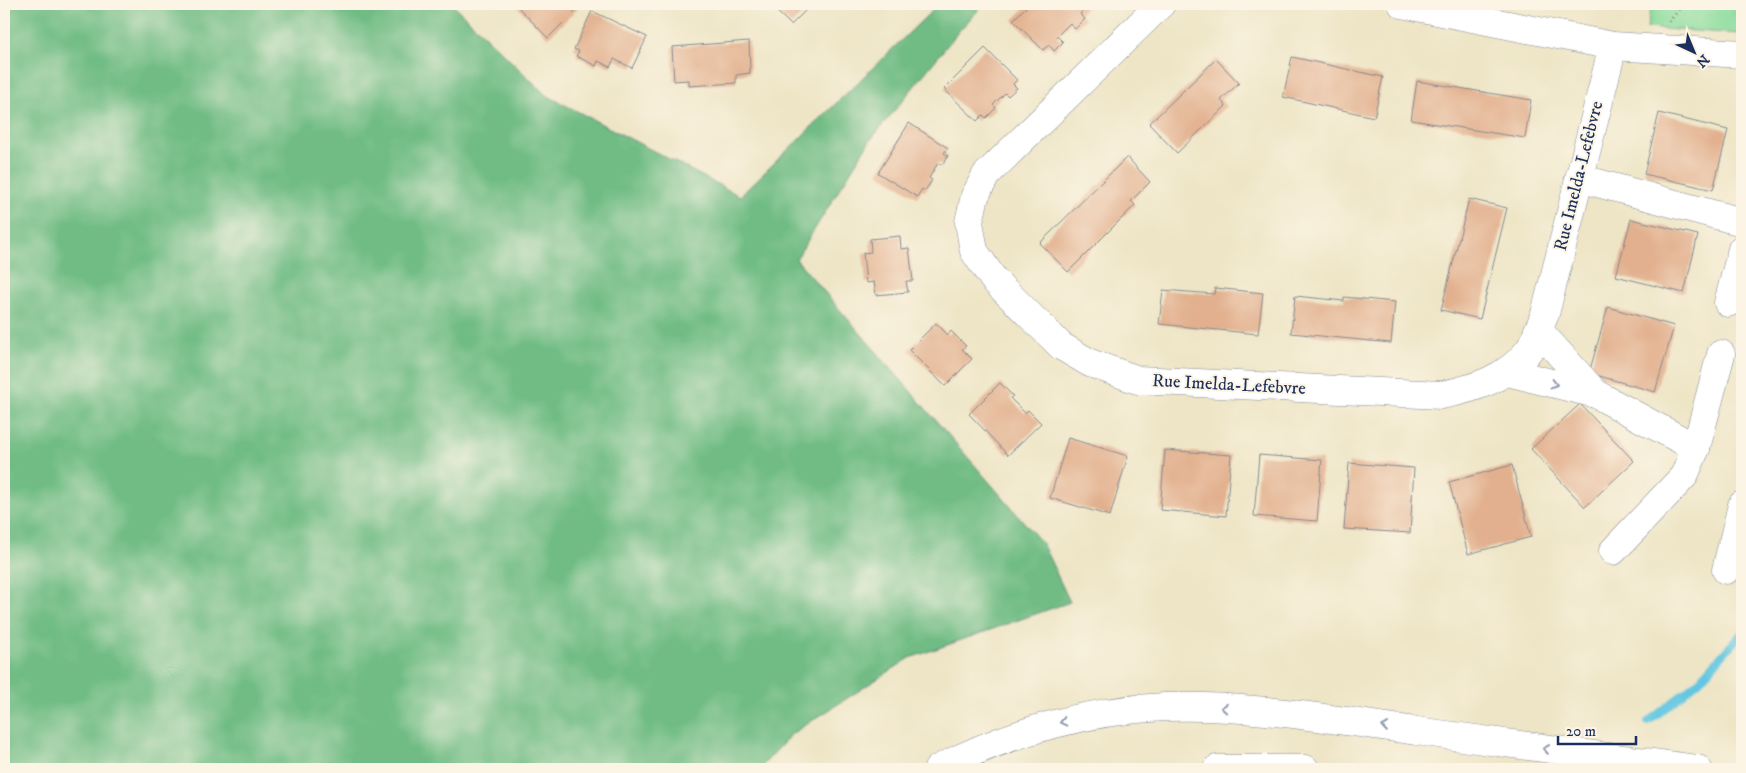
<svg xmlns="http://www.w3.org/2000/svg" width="1746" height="773" font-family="'IM FELL DW Pica',serif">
<rect width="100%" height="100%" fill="#fcf5e5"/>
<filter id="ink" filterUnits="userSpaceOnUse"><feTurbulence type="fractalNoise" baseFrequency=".02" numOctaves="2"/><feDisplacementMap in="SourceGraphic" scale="10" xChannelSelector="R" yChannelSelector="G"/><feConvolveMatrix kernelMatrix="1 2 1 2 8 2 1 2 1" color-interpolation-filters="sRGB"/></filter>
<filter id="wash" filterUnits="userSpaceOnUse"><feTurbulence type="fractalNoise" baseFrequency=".0096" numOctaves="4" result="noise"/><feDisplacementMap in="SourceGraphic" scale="20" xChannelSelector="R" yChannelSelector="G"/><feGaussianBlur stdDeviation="1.12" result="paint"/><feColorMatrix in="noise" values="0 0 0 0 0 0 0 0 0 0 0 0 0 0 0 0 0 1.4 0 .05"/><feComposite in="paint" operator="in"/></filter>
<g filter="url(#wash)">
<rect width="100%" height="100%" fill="#eee5c6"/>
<path fill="#8adc9c" stroke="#52867d" d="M1651 4H1742V34L1647 28Z"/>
<path fill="#6fbc84" stroke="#457671" d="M4 4H452L546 95 740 196 939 4H984L958 32 869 142 796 259 1042 543 1070 602 910 658 793 733 759 769H4Z"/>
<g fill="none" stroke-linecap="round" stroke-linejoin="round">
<path stroke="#63c7e1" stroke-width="8" d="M1648 722 1699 681 1742 633"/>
</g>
<g id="blocks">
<g fill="#e2b08e">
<path d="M515 4H582L548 38Z"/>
<path d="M769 4H812L791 25Z"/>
<path d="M1029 4H1085L1087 6 1080 14 1085 19 1075 29 1070 23 1057 36 1063 42 1054 51 1049 45 1043 50 1013 20Z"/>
<path d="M592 11 647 37 632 68 614 59 610 67 598 61 596 66 576 56 579 51 574 49Z"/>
<path d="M749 41 750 73 736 75V83L689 86V80L674 81 672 47Z"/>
<path d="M985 48 1017 80 1013 84 1017 88 1008 96 1005 93 993 105 996 108 986 118 983 115 977 121 944 89Z"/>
<path d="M1292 57 1383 77 1374 117 1283 97Z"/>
<path d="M1216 59 1239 83 1221 100 1226 106 1177 153 1149 124Z"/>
<path d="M1417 81 1531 100 1525 138 1411 120Z"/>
<path d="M1659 113 1728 130 1713 190 1644 174Z"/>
<path d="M909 123 948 148 944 153 948 156 942 165 938 163 929 178 932 180 925 191 922 189 917 197 878 173Z"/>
<path d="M1127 157 1150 182 1131 201 1135 205 1068 272 1040 243Z"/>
<path d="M1469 199 1507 208 1480 319 1441 310Z"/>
<path d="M1631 219 1698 235 1684 293 1616 276Z"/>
<path d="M900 236 901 249 909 248 913 281H906L908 292 876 295 874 282 866 283 863 253 871 252 870 239Z"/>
<path d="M1215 288 1263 293 1258 334 1159 324 1163 290 1214 294Z"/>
<path d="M1295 296 1344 301V297L1395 302 1391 343 1291 333Z"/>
<path d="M1608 307 1674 326 1655 392 1589 373Z"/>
<path d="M936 323 948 335 951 331 966 346 962 349 972 359 945 386 909 350Z"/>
<path d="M1000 383 1013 396 1010 398 1025 413 1028 410 1041 423 1008 455 969 414Z"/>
<path d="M1580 404 1634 461 1585 507 1531 449Z"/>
<path d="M1068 438 1128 456 1110 516 1050 498Z"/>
<path d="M1165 450 1231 455 1226 516 1160 510Z"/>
<path d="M1259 455 1322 460 1317 521 1254 516Z"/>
<path d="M1349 463 1414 468 1410 533 1344 529Z"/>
<path d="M1512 465 1531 537 1468 554 1449 482Z"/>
</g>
</g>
</g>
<g filter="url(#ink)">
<use href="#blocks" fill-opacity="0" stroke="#848a92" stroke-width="1"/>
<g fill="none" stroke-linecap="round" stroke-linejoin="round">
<g stroke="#848a92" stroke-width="29">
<g id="minor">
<path d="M1161 4 986 175 975 196 969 222 974 251 994 280 1061 346 1090 363 1138 380 1441 395C1474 389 1508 378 1529 350 1536 340 1540 325 1545 314L1613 46"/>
<path d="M1402 4 1613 46 1742 54"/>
<path d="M1579 178 1742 222"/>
<path d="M1728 303 1742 249"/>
<path d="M1507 372 1596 394 1538 330"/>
<path d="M1596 394 1696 448 1721 354"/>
<path d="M1613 551 1684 476 1696 448"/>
<path d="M1726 570 1742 505"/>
</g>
</g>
<g stroke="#848a92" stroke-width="29">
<g id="highway">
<path d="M938 769C1007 733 1087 710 1165 707 1249 704 1334 720 1417 731 1511 744 1605 756 1698 769"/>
<path d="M1217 769H1305"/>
</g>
</g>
<path stroke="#848a92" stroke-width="3" stroke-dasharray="1 4" stroke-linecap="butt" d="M1669 22 1683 4"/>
<use href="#minor" stroke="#fff" stroke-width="28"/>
<use href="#highway" stroke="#fff" stroke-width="28"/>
</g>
<defs><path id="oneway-chevron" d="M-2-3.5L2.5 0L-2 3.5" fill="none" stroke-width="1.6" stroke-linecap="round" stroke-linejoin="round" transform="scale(1.25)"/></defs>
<g stroke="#8d97ae">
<use href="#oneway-chevron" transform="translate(1554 384) rotate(14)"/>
<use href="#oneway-chevron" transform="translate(1224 708) rotate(-176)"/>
<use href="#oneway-chevron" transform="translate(1063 722) rotate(167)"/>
<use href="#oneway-chevron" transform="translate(1385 727) rotate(-172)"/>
<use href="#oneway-chevron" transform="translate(1546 749) rotate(-172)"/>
</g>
</g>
<g text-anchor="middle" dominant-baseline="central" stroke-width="4" stroke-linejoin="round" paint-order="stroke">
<g font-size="18" fill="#1b2f5e" stroke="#fcf5e5">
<text transform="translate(1579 176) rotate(-76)">Rue Imelda-Lefebvre</text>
<text transform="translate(1229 385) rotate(3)">Rue Imelda-Lefebvre</text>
</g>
</g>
<rect width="1746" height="773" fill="none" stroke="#fcf5e5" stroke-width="20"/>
<g transform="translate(1694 52) rotate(136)" stroke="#fcf5e5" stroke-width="4" paint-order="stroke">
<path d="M0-4L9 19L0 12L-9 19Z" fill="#1b2f5e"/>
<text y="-8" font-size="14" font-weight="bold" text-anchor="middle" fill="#1b2f5e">N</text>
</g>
<path d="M1558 736v8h78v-8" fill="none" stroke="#1b2f5e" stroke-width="2.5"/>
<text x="1566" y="736" font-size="15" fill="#1b2f5e" stroke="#fcf5e5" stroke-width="4" paint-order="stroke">20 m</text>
</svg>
